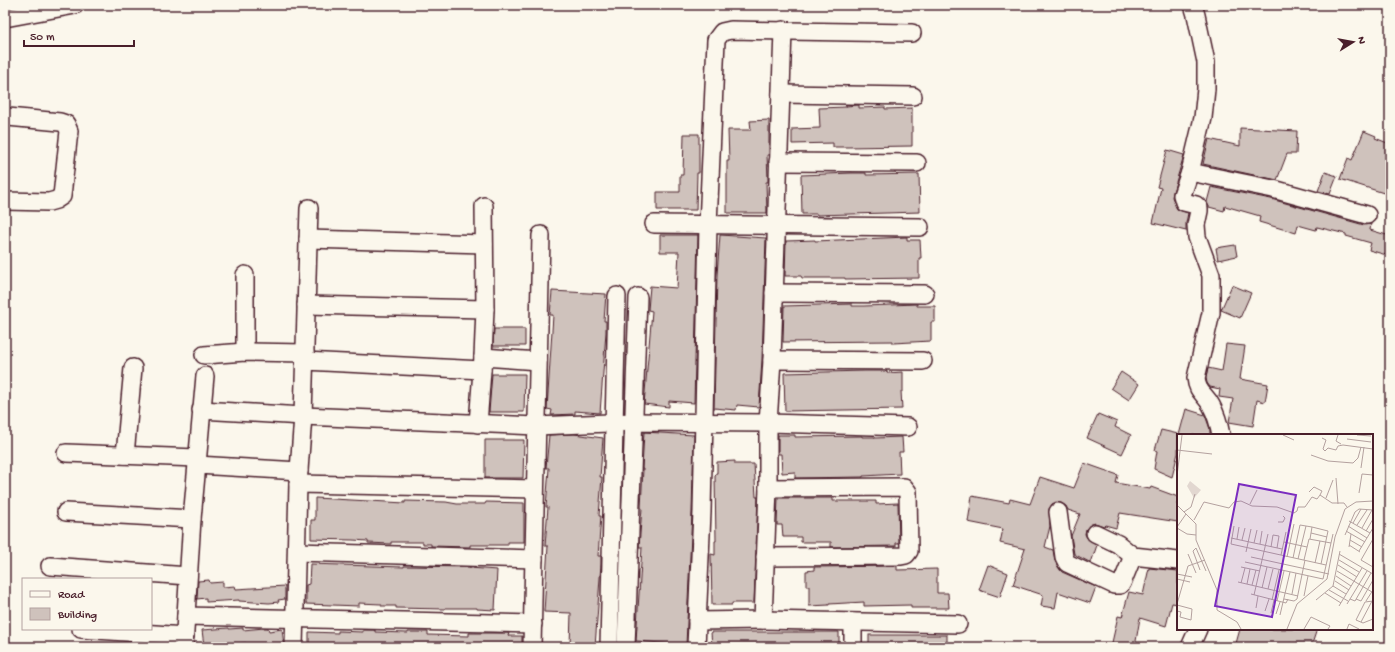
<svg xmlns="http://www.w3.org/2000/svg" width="1395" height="652" font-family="'Gochi Hand',sans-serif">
<rect width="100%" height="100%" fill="#fbf7ec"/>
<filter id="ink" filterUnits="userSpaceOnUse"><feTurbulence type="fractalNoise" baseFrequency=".025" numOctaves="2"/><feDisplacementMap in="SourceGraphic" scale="8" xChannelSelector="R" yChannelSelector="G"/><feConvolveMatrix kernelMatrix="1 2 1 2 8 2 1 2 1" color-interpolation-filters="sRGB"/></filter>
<g filter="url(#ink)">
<g fill="#cfc2bc" stroke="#4a1f2b">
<path d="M859 105V108L885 107V109L912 108V146L847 147H833V143L792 144V129L820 128 819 108 846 107V106Z"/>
<path d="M769 120V155H767L768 180V182H766L767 213H727V161H729L728 130H751L750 121Z"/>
<path d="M1240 128 1297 131 1296 154H1287L1277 180 1203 164 1209 139 1240 146Z"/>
<path d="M1364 131 1376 136 1375 138 1390 144V195L1340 179 1348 158 1352 160Z"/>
<path d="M684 134H699V173H697L696 210H657V192H680V175H683Z"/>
<path d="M1167 150 1184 155 1173 192 1172 197 1177 209 1188 213 1186 223V231L1153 223 1161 188 1157 187Z"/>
<path d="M1325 172 1337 176 1330 194 1318 191Z"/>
<path d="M852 173H866V175L919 174 920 212 817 215V214H802L801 175Z"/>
<path d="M1211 187 1271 199 1364 225 1371 224 1370 230 1390 236V256L1369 250 1371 243 1346 236V234L1317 227 1316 230 1298 225 1296 233 1259 222 1260 216 1225 206 1224 211 1209 207 1207 202Z"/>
<path d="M660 235H698L694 403 669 401V407L644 404 652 311 648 310 650 286 677 288 679 252H660Z"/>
<path d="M720 235 766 238 762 360 759 407 737 405 736 410 714 408 717 275Z"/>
<path d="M907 237V240H920L921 258H919V278L845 279V278H802L801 276H785L786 241 815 240V241Z"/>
<path d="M1235 245 1237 256 1218 260 1216 248Z"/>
<path d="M1232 285 1251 293 1240 318 1221 310Z"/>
<path d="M552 291 606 294 604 321H606V332L600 413 575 411V414L551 415 552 410 547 409 553 315H550Z"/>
<path d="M852 304V306H864L917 304V306H935V322H931V341L893 343V341L783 342 784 306Z"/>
<path d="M494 329H525V346H493Z"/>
<path d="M1226 344 1245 346 1240 379 1268 384 1265 402 1257 400 1253 426 1229 422 1233 399 1219 397 1220 389 1210 387 1207 383 1206 378 1208 368 1222 371Z"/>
<path d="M866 371H887V373L903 372V391H901L902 409 785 411 784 373Z"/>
<path d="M1121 372 1139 384 1129 400 1111 388Z"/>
<path d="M492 374H525L524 412H489Z"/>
<path d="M1186 409 1205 415 1210 429V435H1179Z"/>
<path d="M1098 414 1117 422 1115 427 1131 435 1122 454 1087 438Z"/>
<path d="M1161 430 1178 434V453L1172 477 1154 469 1157 451 1155 450Z"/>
<path d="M644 432 694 435 692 512 686 645 636 641 642 547H639L642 508H641L643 469H642Z"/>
<path d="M574 434 603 438 600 477H602L599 516H601L598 556H601V564L595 647 570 646 571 613 544 612 548 546H545L548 507H546L549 468H546L549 435Z"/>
<path d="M778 435H795V437L862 436V437H875V438L902 437 903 452H899L900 474 863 476V477L795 478V472L782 473 781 454H778Z"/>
<path d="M485 440H524L523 478H485Z"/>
<path d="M735 461V464H754L756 497H758L754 603H732V605H712L711 554 715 555V541H716L715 476 716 473H717V462Z"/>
<path d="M1084 463 1118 475 1116 483 1150 489 1151 487 1178 497V522L1120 513 1116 528 1105 525 1104 526 1095 523 1090 525 1086 529 1085 534 1087 538 1097 545 1091 563 1074 554 1071 536 1080 514 1068 510 1066 506 1061 503 1056 502 1052 504 1049 509 1050 526 1045 547 1053 550 1055 561 1058 567 1062 572 1096 587 1090 603 1058 592 1055 608 1041 606 1043 595 1013 585 1025 549 1000 543 1003 529 968 522 972 496 1009 503 1010 499 1030 504 1040 477 1074 488Z"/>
<path d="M315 498 405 503V501L446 502 457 504H485L486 502 524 503V542H508V545H470V547L431 546V544H423V542H391V544L368 543V541L353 540 311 539V520H315Z"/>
<path d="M778 498H833V501H876V504L898 503 899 543H896V546L831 547V542H801V537H783L782 525H777Z"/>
<path d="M310 564 404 567V566L470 567V568L497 570 495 610 477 609V608H445V609L396 608V606H381V604L359 603V606L306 604V585L309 584Z"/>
<path d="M988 565 1008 573 1000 597 979 590Z"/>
<path d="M897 566V570L937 569V593H948L949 608H911V605L864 606V602L829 604V605L809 606V586H806V571L814 570V567Z"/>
<path d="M1149 568 1178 571V604L1172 603 1166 626 1140 618 1135 647H1111L1118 616 1122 617 1129 592 1143 595Z"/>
<path d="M209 580 210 583 223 582V587L235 586 236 589 285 586V599L278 600 279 602 269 603 239 601V600L206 602V598L197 599 198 581Z"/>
<path d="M229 628V629L243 628V630L264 628H268L269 631 282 629 284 645 272 646 271 645 246 646V643L204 646 202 630Z"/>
<path d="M1240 629H1317L1311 647H1301L1290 643 1288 647H1235Z"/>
<path d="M363 630H375V632L408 633V632H428V635L469 636V633H509L508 636H522V647H309V632L338 633V631L363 632Z"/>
<path d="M711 632H839V647H712Z"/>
<rect x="869" y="635" width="78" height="12"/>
</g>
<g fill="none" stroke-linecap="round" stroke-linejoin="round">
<g stroke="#4a1f2b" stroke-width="20">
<g id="minor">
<path d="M1193 5 1196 15 1206 62V89L1203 118 1190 172 1182 195 1184 202 1196 205 1199 208V211L1196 225 1197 237 1211 275V313L1196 378C1197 392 1205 394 1211 405 1216 414 1219 424 1221 435"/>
<path d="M5 18 75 5"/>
<path d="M781 94 913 96"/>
<path d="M5 118 8 117 60 122 66 124 69 131 62 196 56 200 49 202 5 201"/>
<path d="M778 162 917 163"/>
<path d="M1190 172 1273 189 1367 215"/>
<path d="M654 224 920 227"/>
<path d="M308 239 484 244"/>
<path d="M245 275V352"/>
<path d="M774 293 925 294"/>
<path d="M306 305 485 309"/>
<path d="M204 355 245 352 305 353"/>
<path d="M483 357 538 361"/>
<path d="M772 360 923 361"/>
<path d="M305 361 482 370"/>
<path d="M201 410 303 416 536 426 633 422 768 423 908 427"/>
<path d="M478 424 483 357 485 309 484 206"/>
<path d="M66 453 197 458"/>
<path d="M125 455 133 368"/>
<path d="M197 465 299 471"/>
<path d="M298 484 535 489"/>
<path d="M66 512 192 519"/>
<path d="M1058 512 1064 557 1067 563 1114 585H1120L1122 583 1133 556"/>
<path d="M1095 533 1118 544 1133 556 1178 561"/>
<path d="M297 552 534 559"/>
<path d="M765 557 901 556 906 555 909 551 908 492 904 487 768 488"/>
<path d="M50 566 188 576"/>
<path d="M186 616 533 624"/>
<path d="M763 620 768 488V423L772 360 783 30"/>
<path d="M697 621 763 620 958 624"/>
<path d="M81 629 185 636"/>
<path d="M184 647 192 519 205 376"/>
<path d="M294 647 298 484 303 416 309 208"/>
<path d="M532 647 541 235"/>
<path d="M609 647 617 296"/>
<path d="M626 647 638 297"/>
<path d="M696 647 702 512 708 225 716 40 722 32 731 30 912 33"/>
<path d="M853 647V622"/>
<path d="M1190 647 1198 629"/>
</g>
</g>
<use href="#minor" stroke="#fbf7ec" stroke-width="17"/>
</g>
</g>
<g transform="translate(1177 434)">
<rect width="196" height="196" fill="#fbf7ec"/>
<path d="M13 47 24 56 17 64 10 52Z" fill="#e2d7d0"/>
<path fill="none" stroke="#b4a19f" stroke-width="1" d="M106 1 117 6M161 1 159 7 164 10M180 1 194 2M145 4 149 6 146 15 148 17 151 14 159 16 161 12 166 11 196 15M170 5 194 8M0 16 35 20M134 21 151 27 176 29 181 24 184 13M184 34 187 13M0 42 5 1M159 44 161 70M132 58 137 53 145 57 143 61M182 59 185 40 196 41M149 64 156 46M73 70 80 56M0 71 19 90V106L40 156V176L60 188 64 195M7 78 14 73 18 60M17 86 27 68 52 74 57 68 64 67 75 72 100 73 117 79 120 77 121 73H128L135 63 140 65 143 61 155 69H167L170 73M172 87 193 99M101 88H106L108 84 106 82M176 89 184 75M180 91 190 76M57 92 54 110 149 131M171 92 190 104M0 93 9 80M0 94 10 100 19 101M185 94 195 76M169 97 188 108M189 97 196 85M134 99 150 103M168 101 178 78 182 75 196 76M54 104 105 115M60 105 62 93M133 105 135 93M196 105 184 126 196 133M65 106 68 94M173 106 185 113M107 108 130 113M77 109 80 96M83 110 85 97M172 111 183 118M94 113 96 101 102 102 100 114M172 113 174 100M182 117 196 94M69 118 74 95M11 120 19 139M162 120 196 140M104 121 109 98M74 123 152 140M110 123 117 90M116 124 123 91 135 93 151 97 144 130M121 125 129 92M127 126 132 105 154 109M162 126 182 138M68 128 146 145 156 100M138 129 143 107M161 131 180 143M64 133 83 137M23 136 16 117 19 114 29 137M160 137 195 158M0 140 15 143M159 142 174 152M0 145 13 148M158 147 172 156M61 148 121 162M64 149 68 134M70 150 73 135M75 151 79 136M156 152 169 160M85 154 90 133M91 155 96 135M152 156 171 167M148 159 164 169M74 160 109 169 111 165M115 160 119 139M77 161 91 100M127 162 131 142M107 165 117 167 120 165 128 126M173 165 178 167 194 139M179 165 184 167 196 146M95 166 102 136M139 166 156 152 163 117M100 167 107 137M189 167 196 156M196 167 188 168 179 186 186 189 196 185M0 170 11 132 28 126M170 170 190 137M0 171 15 175 14 186 3 183 4 178 0 177M162 172 185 134M79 174 81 162M88 177 92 165M94 179 97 166M99 180 103 168M103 181 113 138M184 188 195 167M110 195 120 170 150 145 158 103 168 75 179 68 196 67M127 195 134 183 153 192 151 195M170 195 172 190 182 195"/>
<path fill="#7b2cbf" fill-opacity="0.15" stroke="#7b2cbf" stroke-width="2" d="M62 50 119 61 95 183 38 172Z"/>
<rect width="196" height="196" fill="none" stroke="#4a1f2b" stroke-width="2"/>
</g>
<rect width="1395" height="652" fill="none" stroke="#fbf7ec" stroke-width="20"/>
<rect x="10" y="10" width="1375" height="632" fill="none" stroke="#4a1f2b" stroke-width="1.5" filter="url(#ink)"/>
<rect x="22" y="578" width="130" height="52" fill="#fbf7ec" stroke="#b4a19f"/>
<rect x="30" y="591" width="20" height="6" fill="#fbf7ec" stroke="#b4a19f"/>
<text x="58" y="598" font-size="12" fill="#4a1f2b">Road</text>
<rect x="30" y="608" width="20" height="12" fill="#cfc2bc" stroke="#b4a19f"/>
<text x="58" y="618" font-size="12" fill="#4a1f2b">Building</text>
<g transform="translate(1353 42) rotate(79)" stroke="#fbf7ec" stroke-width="3" paint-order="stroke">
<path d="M0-3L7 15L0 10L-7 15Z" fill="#4a1f2b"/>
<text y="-6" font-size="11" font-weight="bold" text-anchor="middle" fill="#4a1f2b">N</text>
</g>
<path d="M24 40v6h110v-6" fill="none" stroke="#4a1f2b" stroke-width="2"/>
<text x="30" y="40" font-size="12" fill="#4a1f2b" stroke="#fbf7ec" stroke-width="3" paint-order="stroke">50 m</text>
</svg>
